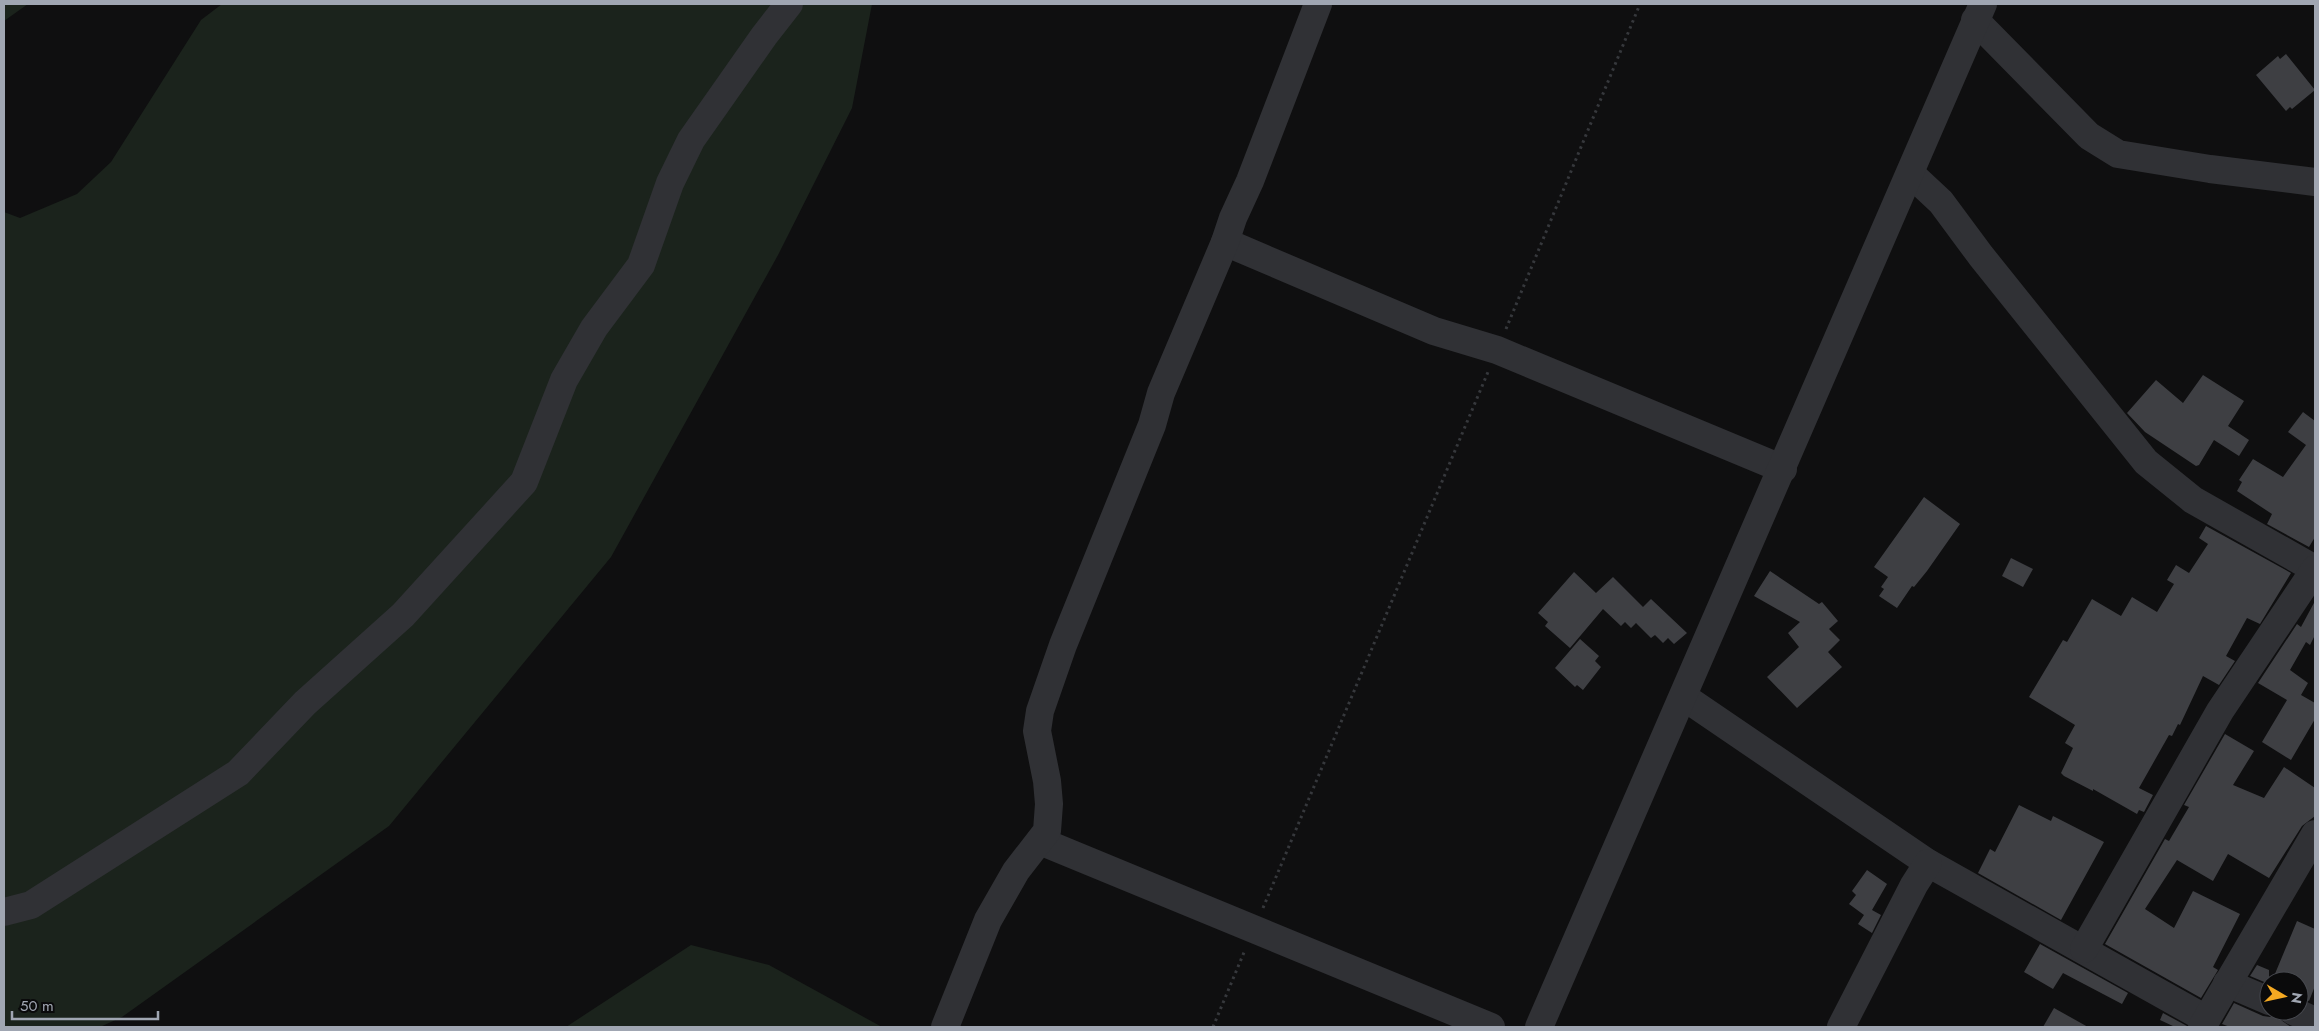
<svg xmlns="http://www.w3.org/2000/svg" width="2319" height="1031" font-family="Jost,sans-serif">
<rect width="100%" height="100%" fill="#0f0f10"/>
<g fill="#1b231c">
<path d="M4 4H28L4 21Z"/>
<path d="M222 4H872L852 108 778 255 611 557 389 826 122 1017 100 1027H4V212L20 218 77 194 111 162 201 20Z"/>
<path d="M691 945 769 965 882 1027H566Z"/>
</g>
<g fill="#3e3f43">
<path d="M2286 54 2315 90 2292 109 2290 107 2286 111 2256 75 2278 56 2280 59Z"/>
<path d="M2203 375 2244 401 2228 426 2249 440 2239 456 2214 440 2199 465 2196 466 2145 432 2127 413 2156 380 2183 403Z"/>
<path d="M2303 412 2315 421V537L2309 547 2267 524 2272 514 2237 491 2242 482 2239 480 2253 459 2283 477 2306 445 2288 432Z"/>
<path d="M1924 497 1960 524 1927 571 1914 587 1912 586 1897 608 1879 596 1884 589 1881 587 1888 577 1874 567Z"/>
<path d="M2206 526 2291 573 2260 624 2247 618 2226 656 2235 661 2219 685 2203 676 2180 725 2178 724 2172 736 2169 735 2139 788 2153 795 2144 812 2139 810 2137 814 2093 789V791L2064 776 2061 773 2073 748 2065 743 2075 725 2029 697 2063 640 2067 642 2092 599 2121 616 2132 597 2157 612 2174 584 2167 580 2176 565 2189 573 2208 544 2199 538Z"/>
<path d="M2011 558 2033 569 2023 587 2002 576Z"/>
<path d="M1770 571 1819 604 1822 602 1838 621 1829 629 1840 640 1828 652 1842 667 1797 708 1767 677 1799 647 1788 633 1800 622 1754 596Z"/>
<path d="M1574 572 1596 593 1613 577 1643 607 1651 599 1687 633 1674 644 1668 638 1663 643 1655 635 1651 638 1636 623 1631 628 1625 622 1621 626 1603 609 1570 648 1545 626 1548 622 1538 613Z"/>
<path d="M2315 601V635L2310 645 2306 642 2290 670 2308 683 2301 695 2315 703V719L2291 760 2262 742 2287 700 2258 683 2297 624 2301 627Z"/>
<path d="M1580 639 1599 656 1595 661 1601 667 1583 690 1577 685 1575 687 1555 668Z"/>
<path d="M2225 734 2254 751 2233 785 2264 798 2284 767 2315 788V816L2302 826 2269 878 2228 854 2213 881 2177 860 2145 909 2174 928 2193 891 2240 914 2213 967 2218 970 2201 998 2105 944 2165 839 2169 841 2189 807 2184 805Z"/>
<path d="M2019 805 2051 821 2053 816 2104 842 2061 920 1978 873 1990 849 1995 852Z"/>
<path d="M1867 870 1887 884 1872 910 1881 915 1872 933 1858 924 1864 915 1849 904 1856 895 1852 891Z"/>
<path d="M2297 921 2315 929V986L2309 1001 2299 997V981H2272Z"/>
<path d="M2040 944 2128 993 2122 1004 2063 973 2053 989 2024 972Z"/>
<path d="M2257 965 2269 970V984L2250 976Z"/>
<path d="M2234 1003 2263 1016 2270 1017 2278 1014 2281 1020 2291 1027H2230L2222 1024Z"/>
<path d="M2054 1008 2088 1027H2043Z"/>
<path d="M2163 1013 2187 1026 2186 1027H2175L2160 1020Z"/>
</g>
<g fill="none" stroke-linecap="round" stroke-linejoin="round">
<g stroke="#36383c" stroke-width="3" stroke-dasharray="2.5 4" stroke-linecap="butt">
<path d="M1506 329 1640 4"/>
<path d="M1263 908 1488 372"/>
<path d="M1213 1027 1245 950"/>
</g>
<g stroke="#303135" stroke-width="28">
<path d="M1975 20 2089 136 2118 154 2210 169 2315 182"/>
<path d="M1911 174 1941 202 1981 256 2146 462 2193 500 2315 569"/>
<path d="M1225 242 1434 331 1497 350 1783 469"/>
<path d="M1684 697 1928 863 2206 1019"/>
<path d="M1040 841 1491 1027"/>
<path d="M4 912 31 905 238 773 305 703 403 615 524 482 564 380 594 328 641 265 670 183 691 140 764 36 789 4"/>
<path d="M2084 949 2220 711 2315 569"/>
<path d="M2227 983 2269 1001"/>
<path d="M2293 1011 2315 1021"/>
<path d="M945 1027 988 920 1016 871 1047 831 1049 804 1047 781 1037 731 1040 711 1063 645 1152 425 1161 393 1225 242 1233 218 1250 181 1318 4"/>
<path d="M1539 1027 1983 4"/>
<path d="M1841 1027 1914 885 1928 863"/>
<path d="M2202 1027 2315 834"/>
</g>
</g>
<rect width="2319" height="1031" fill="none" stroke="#a0a6b2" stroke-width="10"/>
<g transform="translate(2284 996) rotate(99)"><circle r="24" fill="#0a0a0b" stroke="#46484e"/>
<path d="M0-4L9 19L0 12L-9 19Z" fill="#f5a922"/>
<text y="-8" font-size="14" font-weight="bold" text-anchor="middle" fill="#a0a6b2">N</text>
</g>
<path d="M12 1011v8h146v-8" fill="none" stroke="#a0a6b2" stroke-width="2.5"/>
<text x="20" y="1011" font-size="15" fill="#a0a6b2" stroke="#0a0a0b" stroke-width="4" paint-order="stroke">50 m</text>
</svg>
